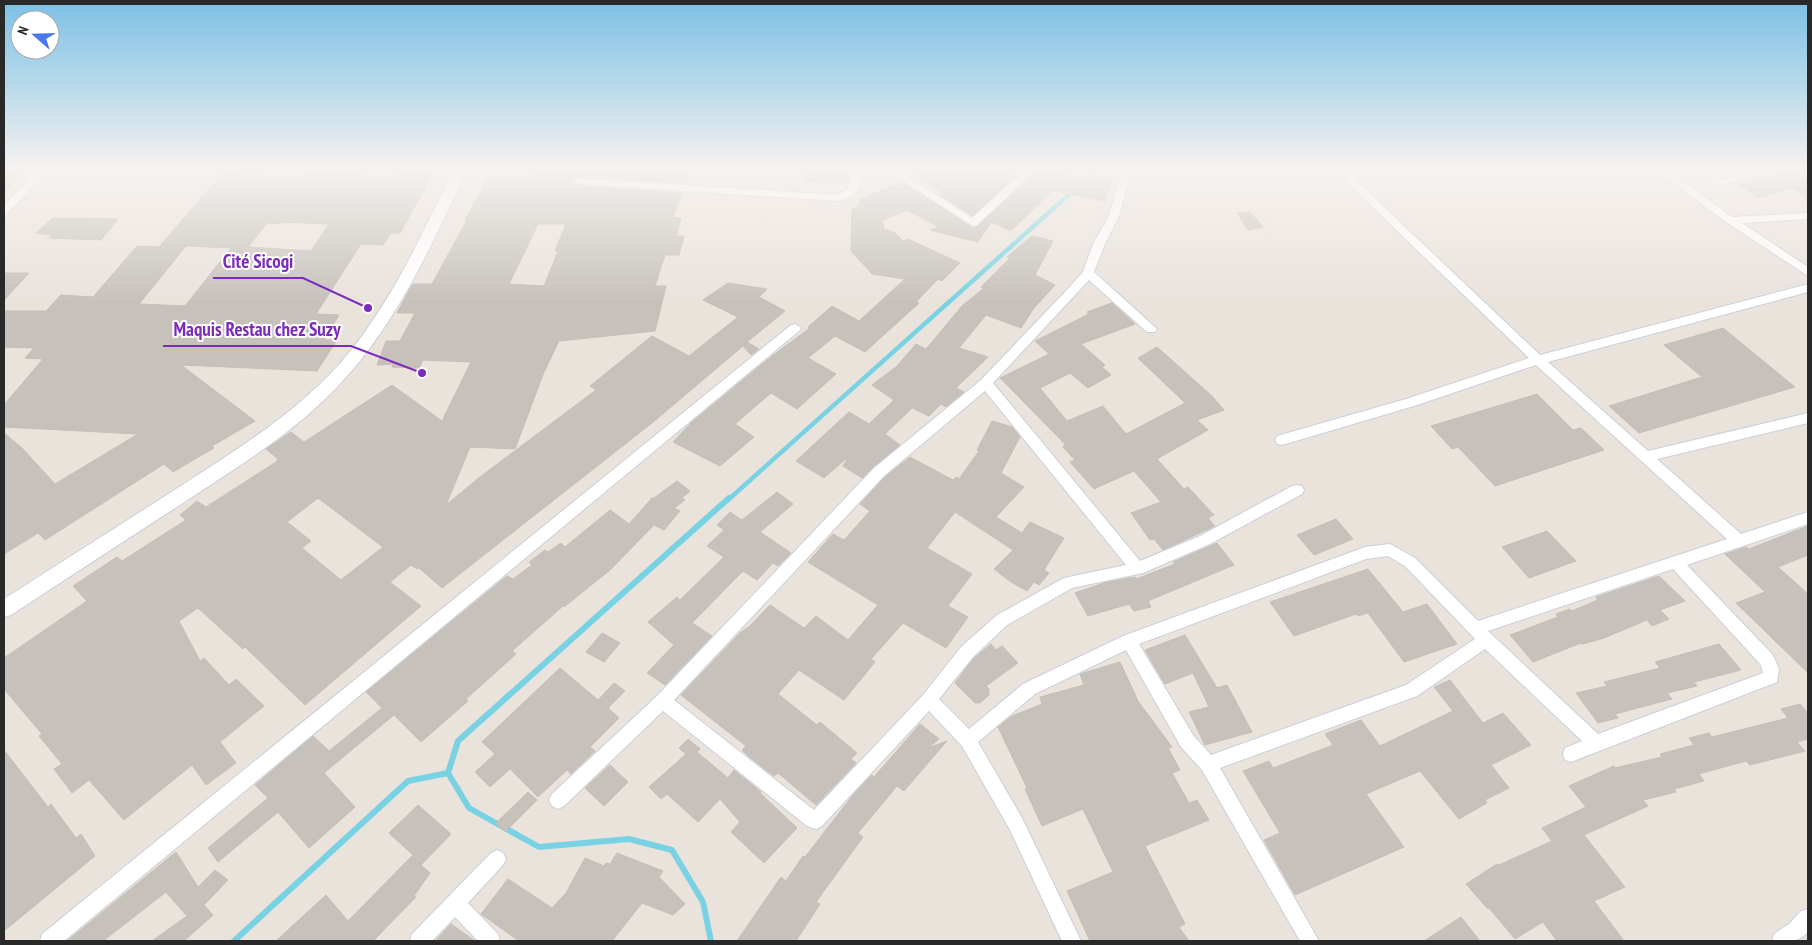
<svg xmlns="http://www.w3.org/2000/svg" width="1812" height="945" font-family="'PT Sans Narrow',sans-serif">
<rect width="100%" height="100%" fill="#eae3dc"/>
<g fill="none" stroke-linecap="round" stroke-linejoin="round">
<g stroke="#78d2e3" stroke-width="4.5">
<path d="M1082 182 1094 170"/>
<path d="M728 500 1074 190"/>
</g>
<g stroke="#78d2e3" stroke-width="6">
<path d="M234 941 408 781 448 773"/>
<path d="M711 941 703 902 672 850 629 839 539 847 469 808 448 773 458 741 729 498"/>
</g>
</g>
<g fill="#c6c1bb" stroke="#c5beb6" fill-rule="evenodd">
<path d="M4 170H26L4 192Z"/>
<path d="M307 170H365L360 178 396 179 401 170H435L400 233H391L383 245 361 244 316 314 339 315 324 340H337L317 371 181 365 255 421 212 446 214 448 173 472 164 464 45 540 38 533 4 554V433L22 448 55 484 138 434 4 427V405L43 359 25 358 34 348 4 347V311H46L61 295 93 297 137 246 159 247 222 174 295 177 304 176ZM282 222 329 224 311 251 248 247 267 223 280 224ZM186 246 231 248 185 306 139 304Z"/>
<path d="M537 170H690L685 183 578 176 571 180 578 186 682 193 673 217 681 218 676 236H684L679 255H665L655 286H666L655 331 559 341 544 372 515 449 470 447 446 505 480 477 596 390 590 386 652 336 689 356 738 317 703 300 728 283 767 289 759 297 785 311 747 342 759 349 751 355 743 346 652 423 442 588 418 567 417 569 411 565 390 582 421 606 305 705 245 647 243 649 198 608 179 621 200 661 204 658 229 685 236 679 264 706 220 742 236 763 206 785 192 765 124 820 89 780 72 793 54 769 62 764 39 736 42 734 4 689V658L87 601 73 586 117 557 122 561 186 520 180 515 197 501 206 507 276 462 278 459 266 449 291 432 304 442 392 385 442 421 471 362 423 360 419 368 392 367 393 364 377 365 386 341H400L415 313H397L411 287 413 284H432L467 220H465L488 179 531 180ZM538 224H566L555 251H558L544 286 509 284ZM318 498 383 547 341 580 302 548 311 541 287 522Z"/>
<path d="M806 170H850L847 183 806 182Z"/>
<path d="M911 170H998L1015 177 972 216 939 194 948 197Z"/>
<path d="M1038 170H1068L1063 177 1111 181 1105 201 1052 191 1011 231 991 222 978 242 930 230 939 227 907 210 881 221 884 224 883 228 895 233 903 241 908 239 960 263 942 281 938 279 916 302 919 303 865 352 835 336 808 358 836 374 797 409 771 393 735 424 754 437 720 466 673 442 692 422 772 356 810 328 808 327 832 306 859 321 905 279 872 274 851 251 852 209 860 206 858 204 862 203 859 200 898 184 908 186 973 228 978 226Z"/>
<path d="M1798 170H1808V201L1794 188 1758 198 1738 184Z"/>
<path d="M1250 212 1263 227 1248 230 1237 213Z"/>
<path d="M53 218H80L118 219 101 240 49 238 53 235 36 233Z"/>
<path d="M1032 236 1053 241 1035 275 1055 285 1034 308 1021 328 986 315 959 348 988 357 956 388 964 392 946 407 941 404 929 416 912 408 885 434 900 445 862 478 843 466 849 456 824 478 796 461 849 412 869 424 894 400 872 385 897 366 916 344 926 349 962 306 984 288 981 287 1010 258 1007 257Z"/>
<path d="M4 273H29L4 300Z"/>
<path d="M1112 303 1135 324 1081 344 1105 365 1102 367 1111 375 1088 388 1070 373 1040 388 1067 421 1103 406 1126 434 1185 403 1138 358 1157 347 1212 396 1224 410 1197 420 1208 430 1157 459 1184 489 1188 487 1214 515 1208 518 1215 526 1163 550 1154 539 1150 540 1131 513 1161 502 1134 471 1094 489 1070 462 1075 460 1063 447 1065 444 1000 378 1049 354 1035 341 1089 314 1087 312Z"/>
<path d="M1723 328 1795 387 1639 433 1609 406 1702 377 1664 345Z"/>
<path d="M1537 394 1573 430 1581 428 1604 450 1495 486 1458 447 1452 449 1431 426Z"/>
<path d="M992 421 1012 427 1020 437 1001 473 1024 487 996 517 1022 533 1030 522 1064 538 1044 570 1049 573 1039 585 1034 582 1027 591 1011 582 994 569 1013 550 955 512 927 548 972 574 948 606 968 617 946 648 903 623 871 659 875 662 844 700 799 670 778 694 817 725 820 722 857 753 851 759 856 763 816 805 778 773 774 776 748 756 742 750 746 746 681 695 741 632 749 627 770 605 804 628 816 616 848 640 878 605 808 562 833 534 844 540 870 511 860 504 885 477 910 457 953 480 956 477 959 479 979 451 977 450Z"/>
<path d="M677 481 690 491 682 498 685 500 674 508 680 511 664 530 654 525 610 570 564 607 563 606 512 651 516 654 466 699 468 701 421 742 394 715 324 773 355 807 309 848 278 812 218 862 208 848 268 798 255 785 313 736 329 751 382 708 366 692 473 604 507 576 513 579 532 565 529 562 545 550 548 552 561 543 565 547 610 510 629 524 652 498H654Z"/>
<path d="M777 492 793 504 760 532 791 553 778 566 773 563 757 580 743 571 692 623 712 636 665 685 647 673 674 645 648 622 677 597 680 600 724 557 707 546 724 530 717 525 730 512 742 520Z"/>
<path d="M1336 519 1353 539 1314 555 1297 535Z"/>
<path d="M1808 526V555L1778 567 1808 594V673L1736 603 1765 592 1725 554 1746 547 1749 549Z"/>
<path d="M1547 531 1576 561 1529 578 1502 547Z"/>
<path d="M1217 543 1234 565 1148 601 1151 607 1134 611 1129 604 1088 616 1075 593 1107 582 1135 577 1136 579 1175 564 1173 562Z"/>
<path d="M1368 569 1403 612 1427 604 1457 644 1404 662 1368 613 1358 616 1356 614 1294 636 1270 602Z"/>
<path d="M1659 576 1685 601 1660 610 1669 619 1652 626 1647 620 1604 638 1583 644 1581 643 1533 662 1510 635 1558 617 1556 614 1570 609 1572 611 1598 600 1596 597Z"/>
<path d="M602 633 620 643 604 662 586 652Z"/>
<path d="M1185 635 1217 688 1227 685 1252 732 1205 745 1189 712 1209 707 1193 673 1165 684 1145 650Z"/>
<path d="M991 644 996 650 1002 646 1018 663 986 686 989 689V695L980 703H975L955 683 974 658Z"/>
<path d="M1719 644 1741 670 1694 682 1697 686 1667 693 1672 699 1615 714 1618 718 1598 723 1576 693 1607 686 1604 682 1660 668 1655 662Z"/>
<path d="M1120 662 1138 701 1172 747 1168 748 1180 770 1172 773 1189 803 1197 800 1209 820 1145 846 1185 924 1179 927 1189 941H1090L1067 891 1113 872 1083 809 1042 826 1025 789 1027 788 998 727 1012 716 1042 704 1040 697 1084 685 1080 674Z"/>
<path d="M560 668 598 700 614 683 625 691 608 708 619 718 590 747 595 751 571 774 567 770 538 797 510 769 490 787 475 772 495 754 482 742Z"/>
<path d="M1450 680 1483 723 1503 713 1531 745 1491 765 1509 788 1485 800 1487 803 1459 819 1420 771 1366 794 1404 847 1295 895 1264 840 1280 833 1243 771 1269 761 1273 768 1333 745 1325 734 1361 720 1380 746 1453 711 1434 687Z"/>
<path d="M1800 704 1808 713V739L1797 742 1805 751 1750 765 1746 761 1699 774 1704 781 1674 789 1676 792 1643 800 1648 806 1584 835 1625 887 1594 901 1624 941H1557L1543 922 1515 939 1489 908 1488 909 1466 884 1497 864 1499 865 1552 841 1542 828 1586 807 1569 786 1614 766 1615 768 1662 757 1660 754 1694 745 1689 738 1709 733 1712 737 1788 718 1781 709Z"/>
<path d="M920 724 939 739 928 748 947 741 904 791 897 786 858 833 863 837 816 902 820 904 796 941H737L781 877 786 881 803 856 805 857 853 795 872 775 874 777Z"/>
<path d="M688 739 700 749 697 752 728 778 734 770 761 792 760 793 797 828 764 863 731 832 740 822 720 799 698 822 667 794 661 799 649 787 686 754 679 748Z"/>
<path d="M4 750 48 807 51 804 76 838 81 834 95 856 4 931Z"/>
<path d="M610 765 628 782 604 806 585 788Z"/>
<path d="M528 792 537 800 505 832 496 823Z"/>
<path d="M418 805 451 834 421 865 430 873 414 896 416 897 373 941H276L326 895 348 921 413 855 389 833Z"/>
<path d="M176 852 198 887 215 870 228 880 204 905 213 915 184 941H152L187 916 166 892 103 941H67Z"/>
<path d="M617 853 663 871 659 877 685 904 673 915 642 903 612 941H519L481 914 508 879 552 908 566 893 585 858 604 866 606 863 610 864Z"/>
<path d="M1461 917 1480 941H1424Z"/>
<path d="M451 924 475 941H439L437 939Z"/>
</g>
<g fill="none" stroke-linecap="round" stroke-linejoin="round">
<g stroke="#cbcfda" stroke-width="2">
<g id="minor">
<path d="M38 170H49L8 213 4 214V205Z"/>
<path d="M852 170H862C859 190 858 197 837 201L578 184 573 181 578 178 837 195 848 189Z"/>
<path d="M886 170H898L972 218 1025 170H1036L977 225 973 226Z"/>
<path d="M1122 170H1153L1152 172 1130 177 1119 216 1105 244 1094 272 1157 329 1155 332H1147L1089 280 993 383 1140 561 1200 536 1292 486 1297 485 1302 486 1304 490 1302 494 1210 544 1143 573 1072 588 1007 625 973 657 939 699 969 729 1023 684 1123 636 1365 547 1390 544 1415 558 1478 621 1727 539 1536 365 1414 406 1282 445 1277 444 1275 440 1277 436 1406 399 1529 358 1334 170H1345L1540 355 1808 284V292L1548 362 1648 451 1808 413V423L1657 459 1741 534 1808 512V524L1687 565 1773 655 1779 669 1777 682 1571 762 1565 760 1563 754 1565 748 1582 741 1485 649 1417 696 1220 768 1319 941H1300L1202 770 1181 747 1126 650 1035 694 978 742 1022 818 1081 941H1062L1010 830 962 746 929 711 822 826 816 829 807 826 663 711 564 806 558 809 552 806 549 800 552 794 657 696 874 468 981 380 1064 293 1083 272 1093 244 1109 216ZM985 391 1126 565 1064 578 997 615 961 647 923 695 814 810 674 700 884 476ZM1388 556 1405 566 1475 639 1406 685 1211 755 1193 735 1139 644 1366 559ZM1673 569 1761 665 1763 673 1598 734 1488 631Z"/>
<path d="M1656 170H1668L1732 217 1808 213V219L1742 223 1808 267V276L1726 222Z"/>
<path d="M1754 170H1771L1770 172 1718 186 1713 183 1714 181Z"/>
<path d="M795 324 801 328 799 331 64 941H40L42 934 791 325Z"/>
<path d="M497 850 503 853 506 859 503 865 468 903 498 934 500 941H478L455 917 432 941H410L412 934 491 853Z"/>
<path d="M1808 909V932C1796 944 1788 941 1772 941L1774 934 1789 924 1801 911Z"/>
</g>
</g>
<g stroke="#cbcfda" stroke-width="2">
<path id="tertiary" d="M453 170H467C433 242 400 317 347 376 302 428 242 464 186 501 127 539 69 577 11 615L4 617V599C60 563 117 527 173 491 237 449 305 409 353 348 395 294 424 231 453 170Z"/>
</g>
<use href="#minor" fill="#fff" fill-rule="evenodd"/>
<use href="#tertiary" fill="#fff" fill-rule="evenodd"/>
</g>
<linearGradient id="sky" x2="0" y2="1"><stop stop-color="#7bc0e6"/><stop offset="0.56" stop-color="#f6f2ef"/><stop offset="1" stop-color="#f6f2ef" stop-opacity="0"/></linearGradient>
<rect width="1812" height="302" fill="url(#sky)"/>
<path fill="none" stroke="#7b2cbf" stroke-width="2" d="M368 308L303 278H213M422 373L351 346H163"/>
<g fill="#7b2cbf" stroke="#fff" stroke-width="2">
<circle cx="368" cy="308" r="5"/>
<circle cx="422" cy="373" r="5"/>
</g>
<g font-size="19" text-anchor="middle" font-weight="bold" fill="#7b2cbf" stroke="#fff" stroke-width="4" stroke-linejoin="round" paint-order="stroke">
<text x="258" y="268">Cité Sicogi</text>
<text x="257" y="336">Maquis Restau chez Suzy</text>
</g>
<rect width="1812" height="945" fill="none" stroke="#292929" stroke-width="10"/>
<g transform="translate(35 35) rotate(290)"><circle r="24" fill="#ffffff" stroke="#a9a9a9"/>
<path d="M0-4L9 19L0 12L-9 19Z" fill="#4a78e9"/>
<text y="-8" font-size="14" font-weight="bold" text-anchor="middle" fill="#292929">N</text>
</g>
</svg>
